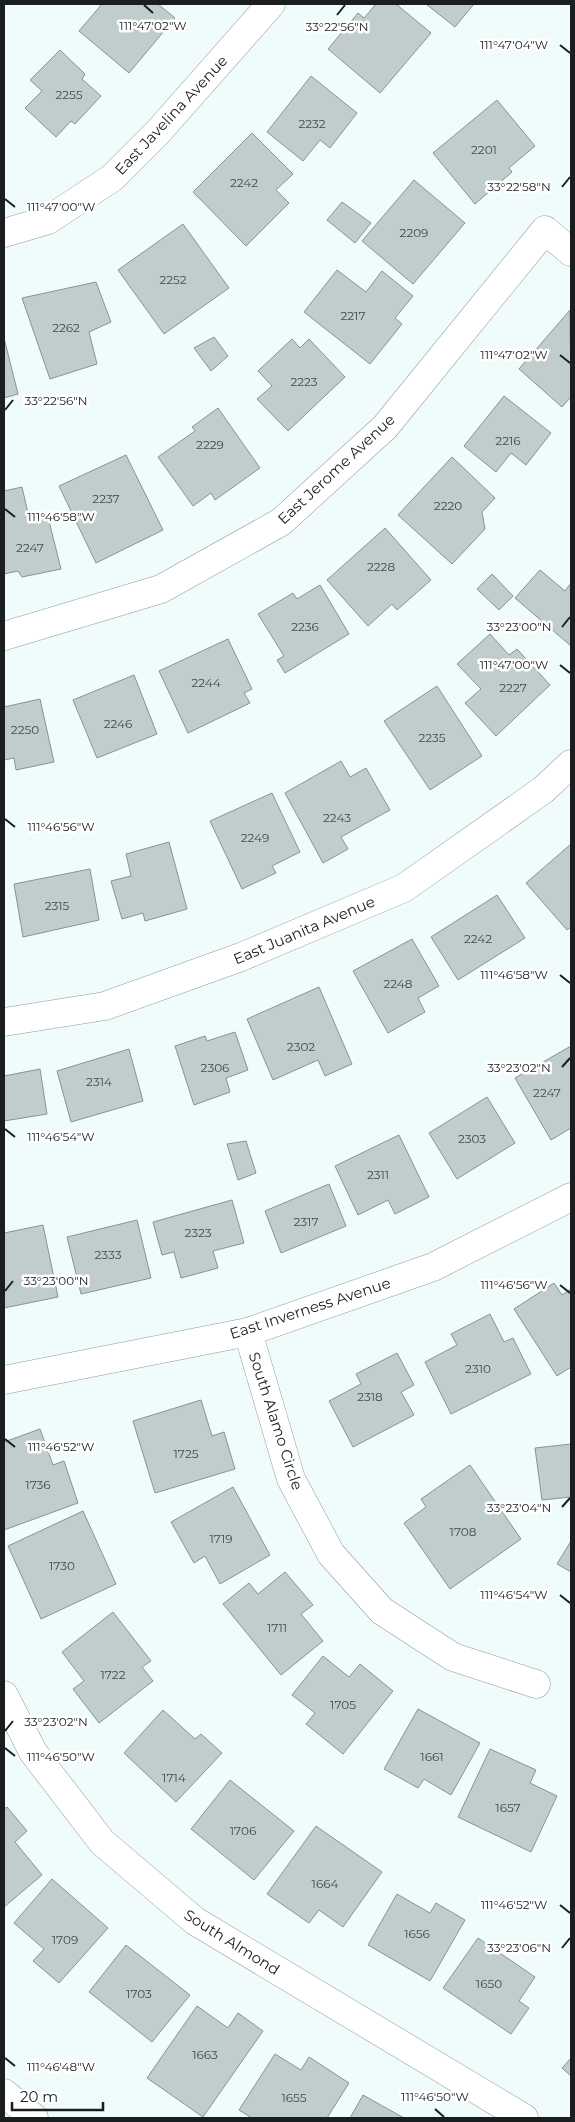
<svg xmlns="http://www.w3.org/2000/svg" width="575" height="2122" font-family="Montserrat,sans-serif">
<rect width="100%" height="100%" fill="#f0fcfc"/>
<g fill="#c1cccc" stroke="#889393">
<path d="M102 4H158L175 18 129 73 79 31Z"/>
<path d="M376 4H396L431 33 380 93 328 49 358 13 364 18Z"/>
<path d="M426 4H474L455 27Z"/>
<path d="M60 50 85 74 82 79 101 96 75 124 71 121 56 137 25 108 42 91 30 80Z"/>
<path d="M311 76 357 113 330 148 320 140 303 161 267 132Z"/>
<path d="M497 100 535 146 509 168 512 172 475 204 433 153Z"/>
<path d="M252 133 293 174 276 190 289 203 246 246 193 192Z"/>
<path d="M414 180 465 223 413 284 362 241Z"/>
<path d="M342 202 371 223 355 243 327 220Z"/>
<path d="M183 224 229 288 164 334 118 270Z"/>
<path d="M337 270 366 292 382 271 413 296 395 318 402 324 370 364 304 312Z"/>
<path d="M96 282 111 322 89 332 97 364 50 379 22 298Z"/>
<path d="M570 310 571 400 570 398 562 407 519 369Z"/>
<path d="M214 337 228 356 211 371 194 348Z"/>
<path d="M4 338 18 394 4 398Z"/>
<path d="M292 339 300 348 309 339 345 377 288 431 257 399 272 386 258 371Z"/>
<path d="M504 396 551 433 526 465 511 453 496 472 464 446Z"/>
<path d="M218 408 260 468 215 500 211 493 193 506 158 457 195 431 192 427Z"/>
<path d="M126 455 163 530 96 563 59 486Z"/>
<path d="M452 457 495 498 482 512 485 529 452 564 398 515Z"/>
<path d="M22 487 29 517 47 513 61 569 22 577 18 571 4 574V491Z"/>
<path d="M385 528 431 580 397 610 392 604 368 626 327 580Z"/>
<path d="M540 570 565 591 571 583V646L515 598Z"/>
<path d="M492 574 513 596 499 610 477 589Z"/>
<path d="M320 585 349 634 285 673 277 660 284 656 258 614 293 593 297 599Z"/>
<path d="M490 634 509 655 517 649 550 685 496 736 465 703 481 689 457 664Z"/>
<path d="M228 639 252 689 244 693 250 703 188 733 159 671Z"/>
<path d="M134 675 157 734 97 758 73 700Z"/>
<path d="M437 686 482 756 430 790 384 721Z"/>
<path d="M40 699 54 762 16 770 14 758 4 760V707Z"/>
<path d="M341 761 350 777 366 768 390 810 341 837 348 849 323 863 285 793Z"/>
<path d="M272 793 300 852 272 866 276 873 242 889 210 821Z"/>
<path d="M169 842 187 909 145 921 143 913 122 919 111 881 131 876 126 854Z"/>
<path d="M571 844V927L567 930 526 883Z"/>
<path d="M90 869 99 920 23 937 14 884Z"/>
<path d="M497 895 525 938 458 980 431 937Z"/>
<path d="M412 939 439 986 418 998 425 1012 388 1033 353 971Z"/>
<path d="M319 987 352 1064 325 1076 318 1060 273 1080 247 1019Z"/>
<path d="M235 1032 248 1070 226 1078 230 1092 194 1105 175 1046 205 1036 207 1041Z"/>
<path d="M571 1046V1128L551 1140 515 1078Z"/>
<path d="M129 1049 143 1101 71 1122 57 1071Z"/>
<path d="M40 1069 47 1114 4 1121V1076Z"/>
<path d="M487 1097 515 1143 457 1179 429 1133Z"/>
<path d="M399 1135 429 1197 395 1214 388 1200 358 1215 335 1166Z"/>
<path d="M246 1141 256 1173 238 1180 227 1144Z"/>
<path d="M329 1184 346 1226 281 1253 265 1211Z"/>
<path d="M232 1200 244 1243 213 1251 218 1268 181 1278 174 1252 162 1255 153 1222Z"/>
<path d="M137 1220 151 1278 81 1294 67 1237Z"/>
<path d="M43 1225 58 1297 4 1308V1233Z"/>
<path d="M554 1283 562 1295 571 1289V1367L557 1376 514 1309Z"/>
<path d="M490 1314 504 1342 513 1338 531 1374 451 1414 425 1362 457 1345 451 1334Z"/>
<path d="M397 1353 414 1385 401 1392 414 1415 353 1447 329 1401 361 1384 356 1374Z"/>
<path d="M201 1400 212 1436 224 1432 235 1469 155 1493 133 1421Z"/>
<path d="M40 1429 53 1465 64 1461 78 1503 4 1530V1442Z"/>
<path d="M571 1444V1497L542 1500 535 1448Z"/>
<path d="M470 1465 521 1539 450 1589 404 1523 426 1507 421 1499Z"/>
<path d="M233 1487 270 1555 220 1584 205 1556 194 1563 171 1522Z"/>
<path d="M83 1511 116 1584 41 1619 8 1546Z"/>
<path d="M571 1541V1572L557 1564Z"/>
<path d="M285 1572 313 1605 301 1614 323 1641 281 1675 223 1604 249 1583 258 1594Z"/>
<path d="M113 1612 151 1661 142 1667 153 1681 99 1723 73 1689 84 1681 62 1652Z"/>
<path d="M323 1656 349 1677 360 1664 393 1691 343 1754 306 1724 315 1713 292 1695Z"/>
<path d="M418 1709 480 1743 451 1795 424 1779 418 1788 384 1769Z"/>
<path d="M163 1710 195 1739 201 1734 222 1753 176 1802 124 1753Z"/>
<path d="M490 1749 536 1770 530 1783 557 1796 531 1852 458 1817Z"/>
<path d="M230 1780 294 1831 254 1880 191 1829Z"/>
<path d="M7 1807 27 1831 15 1842 42 1875 4 1907V1809Z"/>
<path d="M316 1826 382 1872 343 1927 319 1910 309 1923 267 1894Z"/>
<path d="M52 1879 108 1928 59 1983 33 1961 44 1949 14 1923Z"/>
<path d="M397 1894 430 1913 436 1903 465 1920 430 1981 368 1945Z"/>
<path d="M478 1938 535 1977 519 2001 529 2008 511 2034 443 1988Z"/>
<path d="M126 1945 190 1995 152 2042 89 1992Z"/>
<path d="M197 2006 228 2028 238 2013 263 2031 203 2117 147 2078Z"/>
<path d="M275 2054 301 2070 309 2057 349 2083 327 2118H252L239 2110Z"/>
<path d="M571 2058V2076L562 2068Z"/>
<path d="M363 2095 404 2118H350Z"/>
</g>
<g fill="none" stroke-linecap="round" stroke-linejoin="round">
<g stroke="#909b9a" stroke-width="29">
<g id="minor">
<path d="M4 233 48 220 112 178 158 132 271 4"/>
<path d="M4 636 161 589 281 522 385 427 545 230 571 252"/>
<path d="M4 1022 105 1006 241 957 404 888 543 790 571 764"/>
<path d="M248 1332 291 1479 331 1554 382 1611 453 1657 536 1684"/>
<path d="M4 1380 248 1332 433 1267 571 1197"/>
<path d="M4 1695 33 1752 102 1842 195 1921 524 2118"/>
</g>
</g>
<g stroke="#909b9a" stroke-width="29">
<path id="tertiary" d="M4 2093 34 2118"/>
</g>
<use href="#minor" stroke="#fff" stroke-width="28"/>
<use href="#tertiary" stroke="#fff" stroke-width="28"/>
</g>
<path fill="none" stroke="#1a1e1e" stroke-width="2" d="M144 5 153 13M337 15 345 5M560 45 570 53M562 187 570 177M5 199 15 207M560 355 570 363M5 410 13 400M5 509 15 517M562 627 570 617M560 665 570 673M5 819 15 827M560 975 570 983M562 1067 570 1058M5 1129 15 1137M560 1285 570 1293M5 1291 13 1281M5 1439 15 1447M562 1507 570 1498M560 1595 570 1603M5 1731 13 1721M5 1748 15 1756M560 1905 570 1913M562 1948 570 1938M5 2058 15 2066M435 2109 444 2117"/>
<g text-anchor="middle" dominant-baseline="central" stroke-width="5" stroke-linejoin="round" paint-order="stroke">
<g font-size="12" fill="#444a4a">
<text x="69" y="94">2255</text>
<text x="312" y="123">2232</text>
<text x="484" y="149">2201</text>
<text x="244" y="182">2242</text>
<text x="414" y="232">2209</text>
<text x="173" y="279">2252</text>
<text x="353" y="315">2217</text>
<text x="66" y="327">2262</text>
<text x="304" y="381">2223</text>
<text x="508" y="440">2216</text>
<text x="210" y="444">2229</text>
<text x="106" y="498">2237</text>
<text x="448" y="505">2220</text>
<text x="30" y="547">2247</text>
<text x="381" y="566">2228</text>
<text x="305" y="626">2236</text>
<text x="206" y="682">2244</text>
<text x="513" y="687">2227</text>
<text x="118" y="723">2246</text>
<text x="25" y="729">2250</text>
<text x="432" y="737">2235</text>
<text x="337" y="817">2243</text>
<text x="255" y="837">2249</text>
<text x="57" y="905">2315</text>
<text x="478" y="938">2242</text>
<text x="398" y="983">2248</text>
<text x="301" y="1046">2302</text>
<text x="215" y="1067">2306</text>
<text x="99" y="1081">2314</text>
<text x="547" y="1092">2247</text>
<text x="472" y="1138">2303</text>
<text x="378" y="1174">2311</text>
<text x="306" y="1221">2317</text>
<text x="198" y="1232">2323</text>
<text x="108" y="1254">2333</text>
<text x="478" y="1368">2310</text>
<text x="370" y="1396">2318</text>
<text x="186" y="1453">1725</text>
<text x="38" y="1484">1736</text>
<text x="463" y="1531">1708</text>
<text x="221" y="1538">1719</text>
<text x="62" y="1565">1730</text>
<text x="277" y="1627">1711</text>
<text x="113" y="1674">1722</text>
<text x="343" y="1704">1705</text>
<text x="432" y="1756">1661</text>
<text x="174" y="1777">1714</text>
<text x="508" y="1807">1657</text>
<text x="243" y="1830">1706</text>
<text x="325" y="1883">1664</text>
<text x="417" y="1933">1656</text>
<text x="65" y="1939">1709</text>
<text x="489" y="1983">1650</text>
<text x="139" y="1993">1703</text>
<text x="205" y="2054">1663</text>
<text x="294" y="2097">1655</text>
</g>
<g font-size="15" fill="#1a1e1e" stroke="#fff">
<text transform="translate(171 115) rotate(-47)">East Javelina Avenue</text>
<text transform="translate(336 469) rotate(-43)">East Jerome Avenue</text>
<text transform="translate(304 930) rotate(-23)">East Juanita Avenue</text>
<text transform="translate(310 1308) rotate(-18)">East Inverness Avenue</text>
<text transform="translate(276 1421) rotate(72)">South Alamo Circle</text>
<text transform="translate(232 1942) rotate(32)">South Almond</text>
</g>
</g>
<g font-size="12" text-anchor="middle" fill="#1a1e1e" stroke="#fff" stroke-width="5" stroke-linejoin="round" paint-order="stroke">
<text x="153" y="30">111°47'02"W</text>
<text x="337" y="31">33°22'56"N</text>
<text x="514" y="49">111°47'04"W</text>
<text x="519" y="191">33°22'58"N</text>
<text x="61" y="211">111°47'00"W</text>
<text x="514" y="359">111°47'02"W</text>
<text x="56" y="405">33°22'56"N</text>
<text x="61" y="521">111°46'58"W</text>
<text x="519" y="631">33°23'00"N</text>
<text x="514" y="669">111°47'00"W</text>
<text x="61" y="831">111°46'56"W</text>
<text x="514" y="979">111°46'58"W</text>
<text x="519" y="1072">33°23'02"N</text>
<text x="61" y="1141">111°46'54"W</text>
<text x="56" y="1285">33°23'00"N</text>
<text x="514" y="1289">111°46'56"W</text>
<text x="61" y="1451">111°46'52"W</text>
<text x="519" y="1512">33°23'04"N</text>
<text x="514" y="1599">111°46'54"W</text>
<text x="56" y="1726">33°23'02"N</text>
<text x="61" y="1761">111°46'50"W</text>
<text x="514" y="1909">111°46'52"W</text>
<text x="519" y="1952">33°23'06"N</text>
<text x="61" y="2071">111°46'48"W</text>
<text x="435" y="2101">111°46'50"W</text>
</g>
<rect width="575" height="2122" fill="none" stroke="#1a1e1e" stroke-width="10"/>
<path d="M12 2102v8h91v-8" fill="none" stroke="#1a1e1e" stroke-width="2.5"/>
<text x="20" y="2102" font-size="15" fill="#1a1e1e" stroke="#ffffff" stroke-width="4" paint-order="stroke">20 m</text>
</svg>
